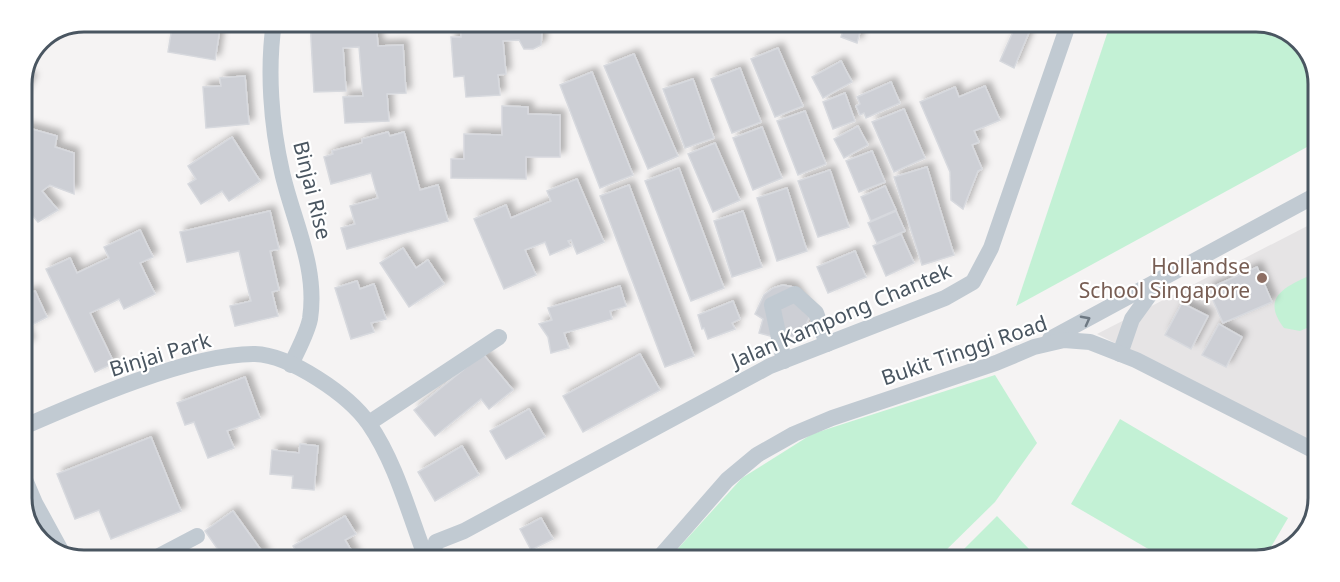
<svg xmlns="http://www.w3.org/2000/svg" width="1340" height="582" font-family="'Noto Sans',sans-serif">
<defs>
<filter id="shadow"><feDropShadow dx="5" dy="-5" stdDeviation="3" flood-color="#0004"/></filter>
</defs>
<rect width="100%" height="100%" fill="#f5f3f3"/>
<path fill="#e6e4e5" d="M1317 221 1315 443 1097 334Z"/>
<g fill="#c3f1d5">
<path d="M1110 25 1280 26 1306 46 1319 79 1318 141 1016 306Z"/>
<path d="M1317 272 1316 324 1300 331 1284 328C1258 294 1291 285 1317 272Z"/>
<path d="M995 375 1037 443 995 502 936 560 676 559 673 554 742 478 812 434Z"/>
<path d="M1120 419 1288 518 1264 559 1257 561H1169L1071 504Z"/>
<path d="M997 516 1030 550 1020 560H953Z"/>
</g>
<g fill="#cdcfd5" stroke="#d7d9de" stroke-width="1.5" filter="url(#shadow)">
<path d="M173 21 221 22 215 60 168 52Z"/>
<path d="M310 22H376L378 46 403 45 406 93 387 94 389 121 345 123 343 97 363 96 359 47 343 48 346 91 314 92Z"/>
<path d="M460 22 526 23V26L536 24 542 30 541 45 533 49H524L519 40 503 41 506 74 498 75 500 95 466 97 464 76 454 77 451 37H461Z"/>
<path d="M845 24 861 28 857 43 841 37Z"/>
<path d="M1016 25 1030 30 1014 68 1000 61Z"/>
<path d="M778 48 803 106 775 117 751 59Z"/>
<path d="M634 54 678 156 648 169 604 66Z"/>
<path d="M841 61 852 82 823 98 812 77Z"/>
<path d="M740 68 761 122 732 133 711 79Z"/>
<path d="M592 72 633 175 600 188 560 85Z"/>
<path d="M24 74 32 79 22 97 21 80Z"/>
<path d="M245 76 249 124 206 128 203 87 221 86 220 78Z"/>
<path d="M693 79 714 138 685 148 663 89Z"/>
<path d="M891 82 900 103 866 118 864 113 860 115 856 106 860 104 857 97Z"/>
<path d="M985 86 1000 120 974 131 979 142 972 145 982 169 978 171 963 209 951 200 950 172 920 102 955 87 959 97Z"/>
<path d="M845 93 855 121 833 129 823 102Z"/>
<path d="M502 106 528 107V114L560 115V157H526V179L451 178V159H464V134L502 135Z"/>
<path d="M904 109 925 158 894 172 872 122Z"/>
<path d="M805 111 826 164 798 175 777 121Z"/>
<path d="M21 126 57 136 55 147 74 153V194L50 185 42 191 58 210 38 222 31 214 27 218 21 210Z"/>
<path d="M858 126 868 145 844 158 834 139Z"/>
<path d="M762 127 782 178 753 190 733 138Z"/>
<path d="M388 132 390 136 404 132 420 190 438 185 448 221 347 249 341 228 355 224 350 206 378 198 371 173 331 184 324 157 333 154 332 151 362 143V139Z"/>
<path d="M232 137 260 181 229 201 222 191 201 204 188 184 196 179 188 166Z"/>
<path d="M715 143 740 200 713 212 688 154Z"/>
<path d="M872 151 885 182 859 192 846 161Z"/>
<path d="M927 167 954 255 922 265 894 177Z"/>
<path d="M679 168 724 288 691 301 645 181Z"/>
<path d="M830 170 849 227 818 237 798 181Z"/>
<path d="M577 179 604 242 577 254 571 240 568 241 571 246 550 255 545 242 525 250 536 275 504 289 474 219 506 205 511 218 551 201 547 191Z"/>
<path d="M629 185 694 356 665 367 600 196Z"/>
<path d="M885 186 896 210 871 221 861 197Z"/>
<path d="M787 188 807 251 777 261 757 198Z"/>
<path d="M270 211 279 249 270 251 279 290 272 292 278 316 235 326 230 306 251 301 239 251 187 262 180 232Z"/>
<path d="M743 211 762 267 732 277 714 221Z"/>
<path d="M896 211 905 231 877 243 868 223Z"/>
<path d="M140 230 153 257 140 263 155 294 124 309 119 299 90 313 114 363 95 372 46 269 70 258 77 273 109 258 104 247Z"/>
<path d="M901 234 914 263 886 276 873 246Z"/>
<path d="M403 248 416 268 428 260 444 284 409 307 380 263Z"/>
<path d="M855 251 866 277 828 293 817 267Z"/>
<path d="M1257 267 1272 302 1223 323 1208 289Z"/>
<path d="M357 281 360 289 374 284 386 319 371 323 374 332 351 339 335 288Z"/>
<path d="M21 284 26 295 35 291 47 317 24 329 30 343 21 347Z"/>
<path d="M783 285 793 287 811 314 802 332 779 343 774 337 759 333 763 319 755 314 764 295 773 288Z"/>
<path d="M620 286 626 306 610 311 612 319 564 333 569 348 551 353 548 337 539 324 552 320 548 308Z"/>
<path d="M733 301 740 319 732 323 735 329 708 339 704 328 702 329 698 315Z"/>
<path d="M1182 303 1208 316 1191 349 1165 335Z"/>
<path d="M1219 324 1242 337 1226 367 1202 355Z"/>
<path d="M483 354 513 390 489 409 481 399 435 436 414 410Z"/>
<path d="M640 354 660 390 583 432 563 396Z"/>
<path d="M245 377 260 418 227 431 234 448 208 458 194 422 185 425 177 403Z"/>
<path d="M529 409 545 437 506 459 490 431Z"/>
<path d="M151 437 181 511 111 539 99 510 75 519 57 474Z"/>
<path d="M300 444 318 446 314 490 292 488 293 476 270 474 272 450 299 453Z"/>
<path d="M462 446 479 475 435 501 418 472Z"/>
<path d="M233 511 266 557H211L219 551 205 531Z"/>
<path d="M345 516 356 534 345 540 356 558 300 557 293 546Z"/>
<path d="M541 518 553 539 531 550 520 529Z"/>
</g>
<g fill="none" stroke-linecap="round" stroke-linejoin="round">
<g stroke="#c1cad2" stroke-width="16">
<path d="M274 22C267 70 271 124 282 172 293 221 318 267 310 319 307 334 297 351 291 365"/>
<path d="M1050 339 1318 194"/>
<path d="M1120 354 1132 319 1158 283"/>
<path d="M784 361 772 305 795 294 816 313 827 344"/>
<path d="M369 423 499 337"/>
<path d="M21 428C80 402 192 353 255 354 290 355 349 395 369 424 396 463 409 514 426 558"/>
<path d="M21 470 35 503 64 556"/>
<path d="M157 557 197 536"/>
<path d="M432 558 436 542 464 531 770 366 945 298 973 282 991 248 1068 25"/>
<path d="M658 559 727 480 757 455 794 434 832 418 996 363 1034 347 1064 340 1090 342 1136 360 1315 451"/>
</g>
</g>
<defs><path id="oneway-chevron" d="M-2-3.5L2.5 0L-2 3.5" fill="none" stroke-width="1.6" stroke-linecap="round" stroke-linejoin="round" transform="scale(1.5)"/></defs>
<use stroke="#6e7983" href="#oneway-chevron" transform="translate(1086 320) rotate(-28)"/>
<circle fill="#8d6e63" stroke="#fff" stroke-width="2" cx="1262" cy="278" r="6"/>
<g text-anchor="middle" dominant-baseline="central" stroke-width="4.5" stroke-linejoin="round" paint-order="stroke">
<g font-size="21" fill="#4a5661" stroke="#fff">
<text transform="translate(313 190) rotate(76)">Binjai Rise</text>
<text transform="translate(841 315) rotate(-23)">Jalan Kampong Chantek</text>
<text transform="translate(964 350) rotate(-19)">Bukit Tinggi Road</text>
<text transform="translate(160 354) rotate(-17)">Binjai Park</text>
</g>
<g font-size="21" fill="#785e54" stroke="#fff" text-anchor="end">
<text x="1250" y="266">Hollandse<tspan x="1250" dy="24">School Singapore</tspan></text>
</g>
</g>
<path d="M0 0H1340V582H0ZM84 32H1256A52 52 0 0 1 1308 84V498A52 52 0 0 1 1256 550H84A52 52 0 0 1 32 498V84A52 52 0 0 1 84 32Z" fill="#fff" fill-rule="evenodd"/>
<path fill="none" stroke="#4a5661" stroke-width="3" d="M84 32H1256A52 52 0 0 1 1308 84V498A52 52 0 0 1 1256 550H84A52 52 0 0 1 32 498V84A52 52 0 0 1 84 32Z"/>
</svg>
